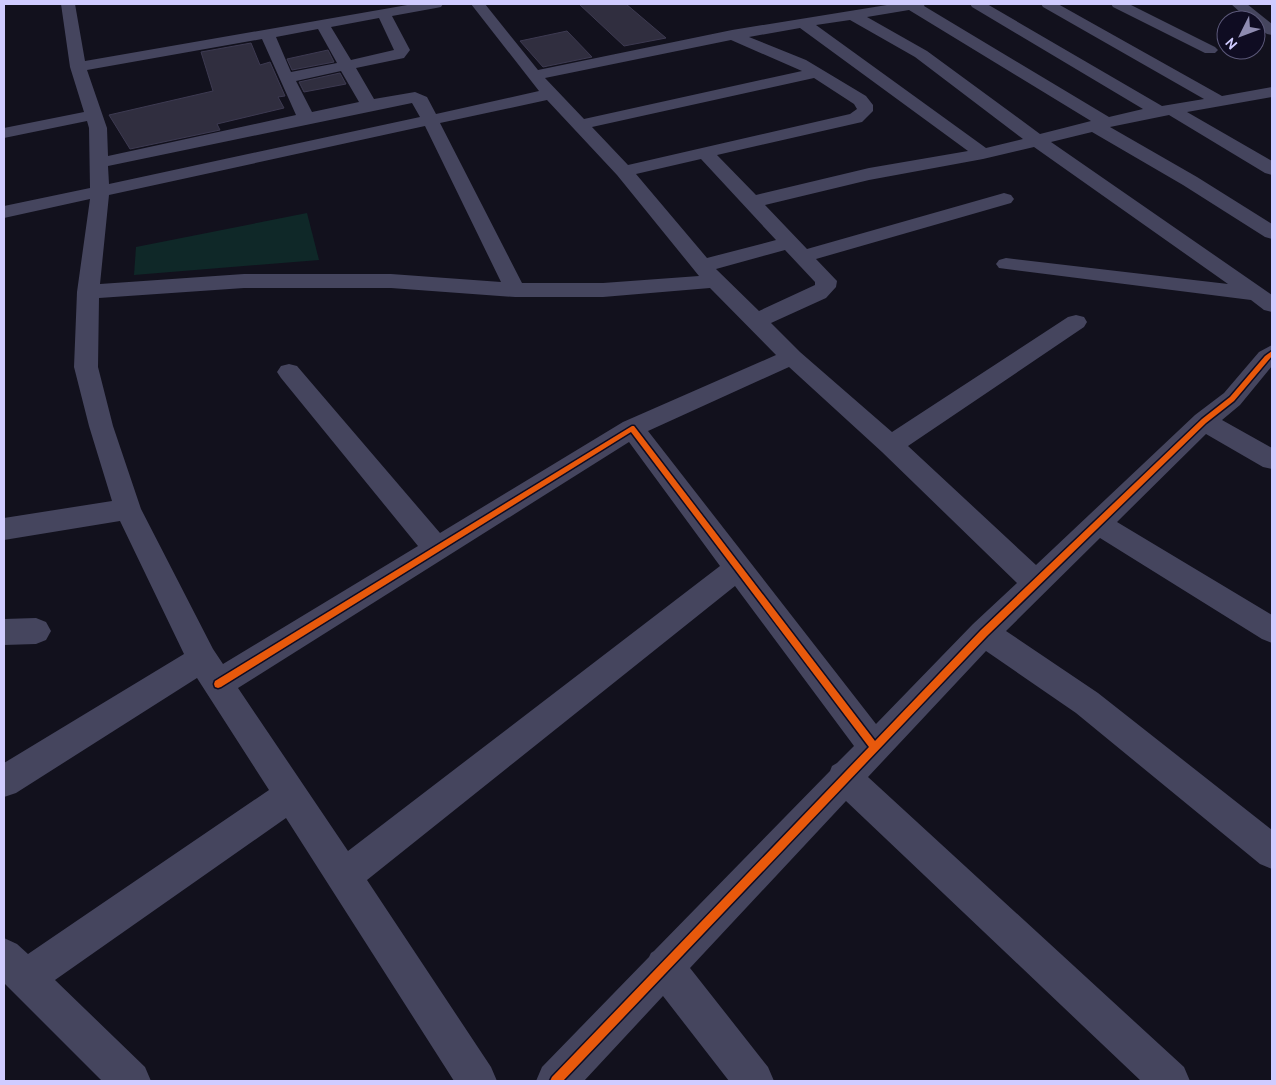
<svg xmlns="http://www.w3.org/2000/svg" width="1276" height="1085" font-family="Cabin,sans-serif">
<rect width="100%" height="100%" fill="#12111d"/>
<path fill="#0f2828" d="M307 213 319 260 134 275 136 247Z"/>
<g fill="#302e3f" stroke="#3d3a51">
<path d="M579 4H626L666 38 624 46Z"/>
<path d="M567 31 592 57 543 67 520 41Z"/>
<path d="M251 43 260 65 270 62 285 96 278 97 284 108 217 124 220 130 130 149 109 115 213 91 201 52Z"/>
<path d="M328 50 334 62 292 70 287 59Z"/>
<path d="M340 73 346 84 304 92 299 82Z"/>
</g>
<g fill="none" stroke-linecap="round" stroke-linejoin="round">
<g fill="#45455e" fill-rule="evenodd">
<path d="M61 4H75L85 61 413 4H443L441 7 436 8 392 16 410 50 404 58 356 68 374 99 415 92 427 97 436 114 539 91 471 4H485L538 70 732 30 893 4H925L924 6 1109 117 1143 109 972 7 970 4H987L1162 106 1204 99 1043 7 1041 4H1058L1222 96 1272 87V97L1187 112 1272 161V175L1265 173 1169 115 1110 127 1197 177 1272 224V239L1265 237 1183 185 1092 132 1051 142 1272 295V312L1264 310 1251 300 999 268 996 264 999 260 1006 258 1228 284 1034 147 983 159 869 180 765 205 807 249 997 195 1004 193 1011 195 1014 199 1011 203 816 259 837 281 836 287 826 298 771 323 800 352 892 432 1068 317 1076 315 1084 317 1087 322 1084 327 908 446 1036 565 1195 415 1224 393 1259 352 1272 345V366L1240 405 1222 420 1272 448V469L1263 467 1206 434 1117 522 1272 615V643L1262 639 1100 538 1006 631 1098 693 1272 830V869L1260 864 1076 713 986 651 868 777 1184 1067 1190 1081H1141L846 801 690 968 768 1067 774 1081H729L663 996 584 1081H536L542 1067 649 957 651 953 654 951 830 771 832 766 837 763 854 746 735 586 367 880 491 1067 497 1081H454L286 818 55 980 145 1067 151 1081H102L4 983V938L17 944 28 954 269 790 197 678 16 793 4 797V763L184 654 120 521 4 540V518L112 501 89 426 74 367 77 292 90 199 4 218V206L90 188 89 128 87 121 4 138V128L84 112 70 67ZM909 10 1091 121 1040 134 927 51 867 17ZM379 18 394 50 351 60 331 27ZM850 20 915 57 1023 139 986 148 816 25ZM800 28 968 151 869 168 756 195 717 155 862 122 873 111V105L866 96 806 60 749 37ZM318 29 337 63 291 72 276 37ZM262 39 296 115 108 156 107 128 87 70ZM731 40 802 71 584 119 545 78ZM341 71 359 102 312 112 296 81ZM814 78 854 104 857 109 850 114 628 165 592 127ZM547 100 617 175 699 276 603 283H522L440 123ZM412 103 420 117 109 184 108 166ZM425 126 501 282 391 274H244L100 284 109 195ZM701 159 776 240 707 258 636 174ZM785 250 815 282V285L759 311 716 269ZM244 288H391L515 297H603L710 288 776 355 623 422 440 533 297 366 289 364 281 366 277 372 281 378 418 546 223 664 213 649 141 509 113 426 98 367 99 298ZM789 367 882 452 1017 583 973 624 876 724 648 431ZM629 442 720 566 348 851 238 688Z"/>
<path d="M1111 4H1129L1215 47 1218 50 1215 53H1205L1113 7Z"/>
<path d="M1231 4H1247L1272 24V35L1267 34 1256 26V20H1249Z"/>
<path d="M36 618 46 622 51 631 46 640 36 644 4 645V619Z"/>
</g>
<g stroke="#0f0c22" stroke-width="3">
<path id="cycleway" d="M1272 351V356L1234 401 1206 423 987 636 563 1081H550L552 1077 869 747 631 432 221 687 218 688 215 687 214 684 215 681 632 426H634L875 741 981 630 1202 419 1230 397 1265 356Z"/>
</g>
<use href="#cycleway" fill="#e8590c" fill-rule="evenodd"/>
</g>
<rect width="1276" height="1085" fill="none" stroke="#d0ccff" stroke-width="10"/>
<g transform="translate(1241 35) rotate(228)"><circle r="24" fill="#0f0c22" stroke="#5c597a"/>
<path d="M0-4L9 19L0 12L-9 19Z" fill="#8e8bb0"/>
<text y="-8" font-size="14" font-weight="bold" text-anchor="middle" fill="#d0ccff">N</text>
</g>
</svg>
